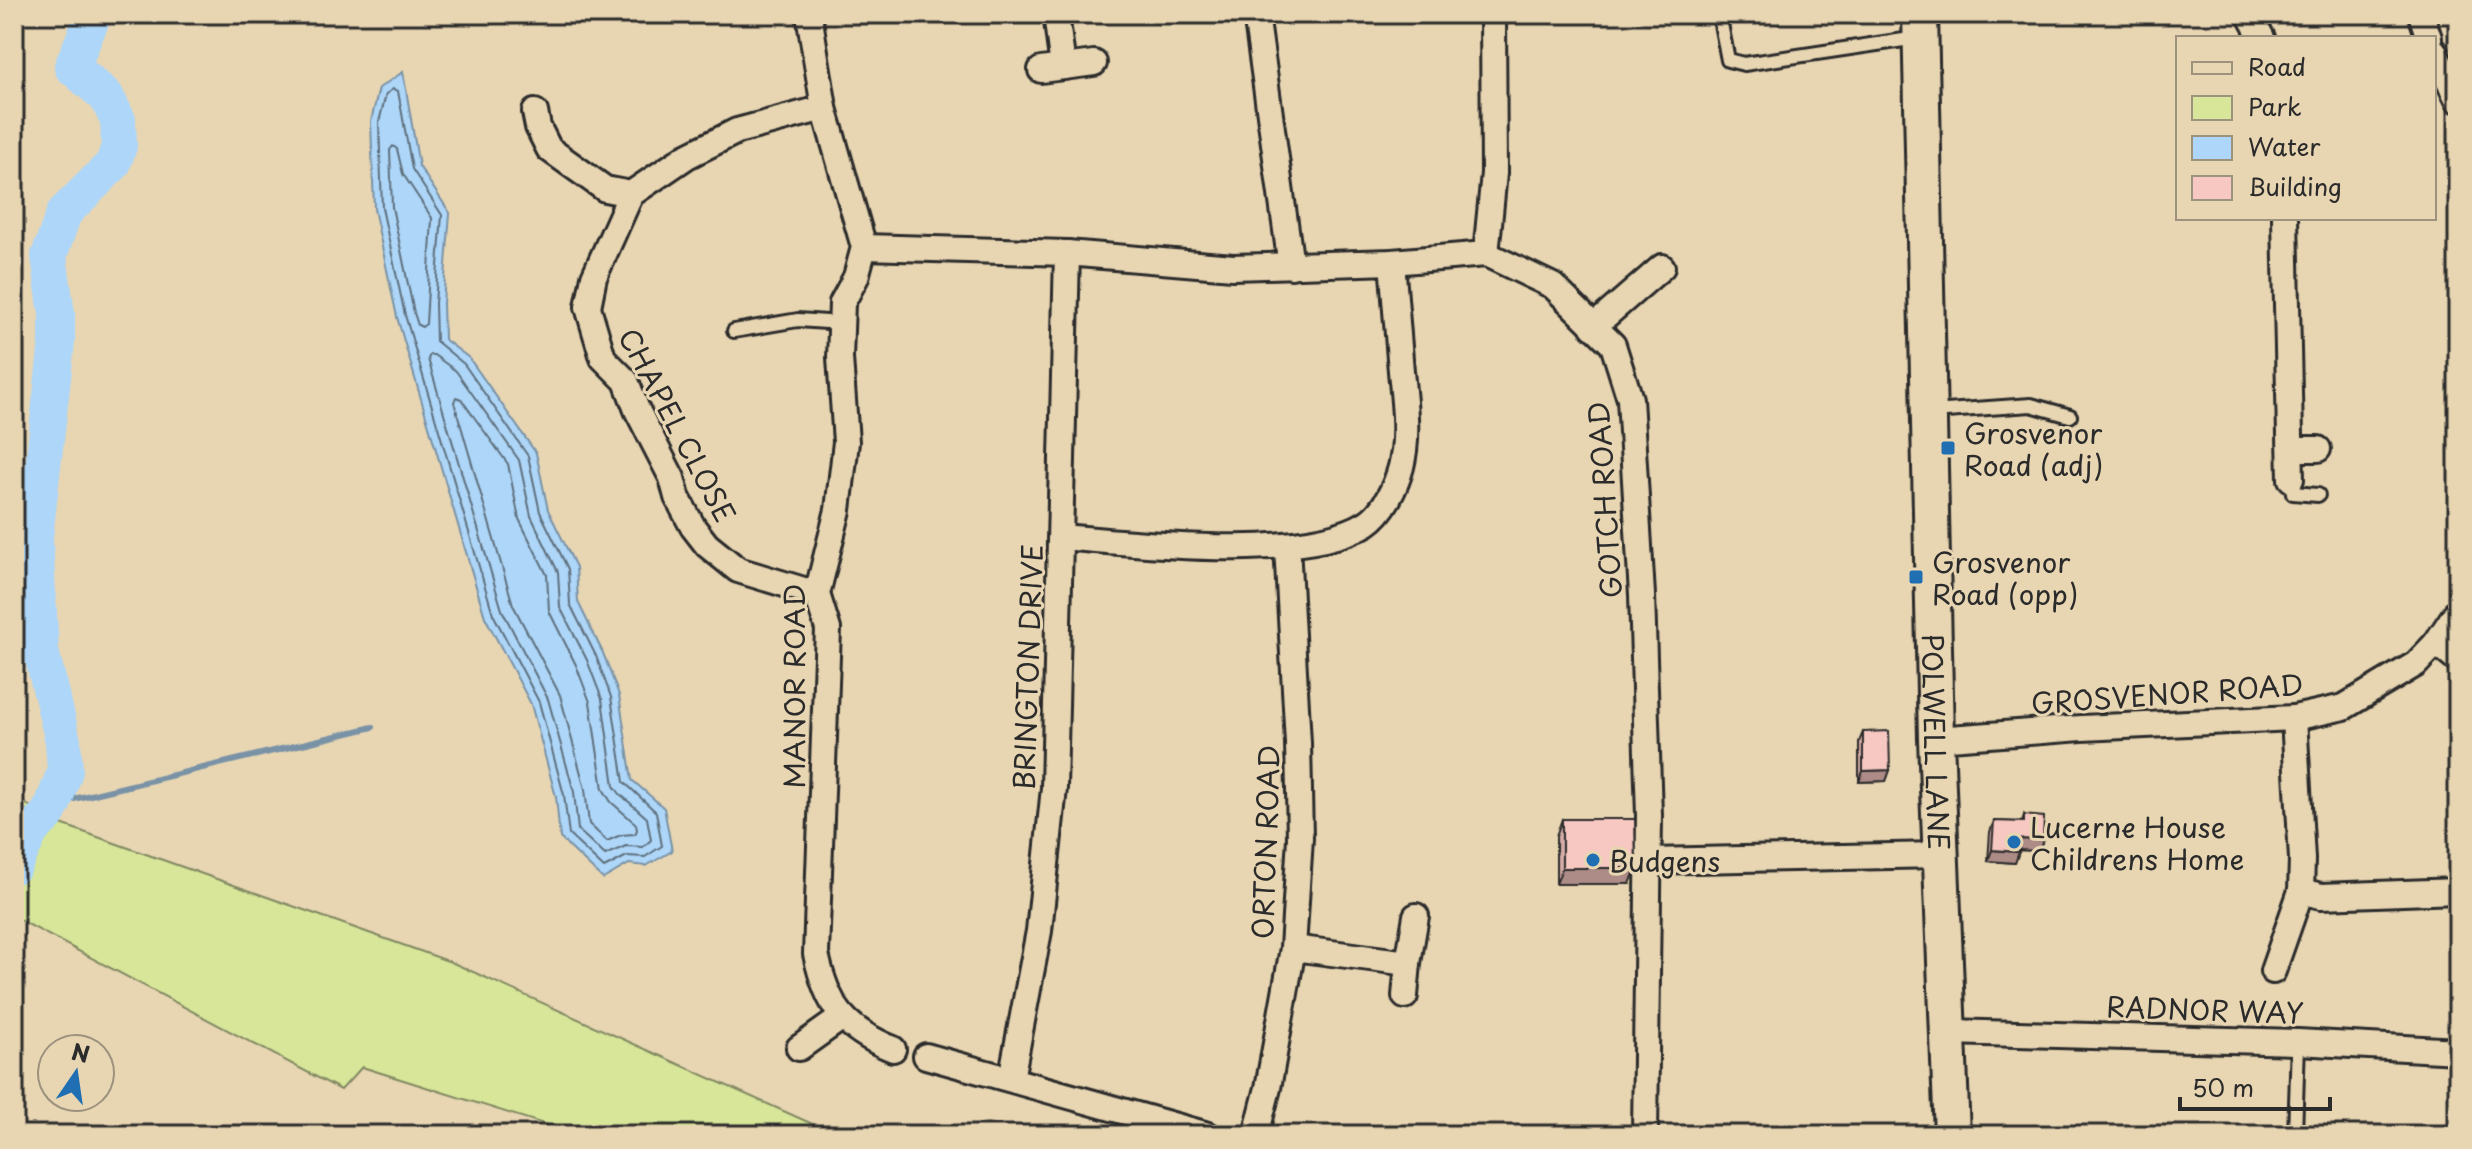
<svg xmlns="http://www.w3.org/2000/svg" width="2472" height="1149" font-family="'Playpen Sans',sans-serif">
<rect width="100%" height="100%" fill="#e8d6b3"/>
<filter id="ink" filterUnits="userSpaceOnUse"><feTurbulence type="fractalNoise" baseFrequency=".0125" numOctaves="2"/><feDisplacementMap in="SourceGraphic" scale="16" xChannelSelector="R" yChannelSelector="G"/><feConvolveMatrix kernelMatrix="1 2 1 2 8 2 1 2 1" color-interpolation-filters="sRGB"/></filter>
<g filter="url(#ink)">
<path fill="#d7e699" stroke="#818862" stroke-width="2" d="M14 797 61 824 451 962 837 1135H579L362 1067 341 1090 14 917Z"/>
<path fill="#add6f8" stroke="#7992a6" stroke-width="2" d="M403 72 419 166 450 213 443 303 444 339 469 358 536 453 548 510 576 567 578 602 603 653 619 695 632 780 664 808 672 851 646 866 629 864 603 879 560 838 556 797 531 704 485 617 397 317 374 209 371 121 379 88Z"/>
<g fill="none" stroke-linecap="round" stroke-linejoin="round">
<g stroke="#5f6f7d" stroke-width="2">
<path d="M393 89 398 91 412 169 442 215 435 303 436 341 464 364 528 456 540 512 568 569 570 604 596 656 611 697 624 782 656 812 662 846 645 857 627 856 604 868 569 835 564 795 539 702 493 614 405 315 382 208 379 122 386 94Z"/>
<path d="M393 146 397 149 403 174 432 218 426 324 422 327 418 325 414 313 392 207 390 150Z"/>
<path d="M430 355H434L456 371 519 460 531 516 558 572 560 607 587 660 602 699 614 786 620 794 647 818 651 840 643 847 626 846 605 855 578 830 574 792 548 699 502 610 428 359Z"/>
<path d="M456 397 461 399 508 464 519 519 547 575 549 611 576 665 590 702 603 789 611 802 636 824 637 830 635 834 621 835 607 841 589 824 585 789 560 695 513 605 454 402Z"/>
</g>
<path stroke="#7992a6" stroke-width="6" d="M53 804 373 727"/>
<path stroke="#add6f8" stroke-width="36" d="M14 866 32 829 47 815 53 804 65 771 63 741 41 651 35 537 57 342V314L49 256 64 213 113 164 119 146 118 120 106 96 72 67 94 14"/>
<g stroke="#2b2b2b" stroke-width="18">
<g id="lane">
<path d="M1719 14 1728 60 1744 64 1917 38"/>
<path d="M734 331 798 320 841 323"/>
<path d="M1932 412 2031 405 2070 416"/>
<path d="M2291 479 2293 493 2318 495"/>
<path d="M2295 1135 2298 1042"/>
</g>
</g>
<g stroke="#2b2b2b" stroke-width="30">
<g id="street">
<path d="M809 14 824 108 864 247 856 277 842 303 840 358 846 442 838 510 817 594 828 629 816 954C827 1006 844 1029 893 1049"/>
<path d="M1056 14 1063 67"/>
<path d="M1256 14 1291 266"/>
<path d="M2249 14 2262 38"/>
<path d="M2421 14 2429 38"/>
<path d="M2434 51 2458 100"/>
<path d="M1041 70 1094 63"/>
<path d="M535 112 538 127 549 149 605 189 631 194"/>
<path d="M2285 218 2291 479"/>
<path d="M864 247 1067 253 1233 267 1392 262 1486 254 1553 286 1613 345 1630 399 1642 595 1649 816 1645 1135"/>
<path d="M1486 254 1494 173 1493 14"/>
<path d="M1593 327 1662 267"/>
<path d="M2291 449H2318"/>
<path d="M1061 537C1136 543 1303 563 1367 523 1384 512 1396 486 1401 467 1409 435 1404 403 1401 371 1398 334 1395 298 1392 262"/>
<path d="M817 594 738 570 707 545 693 527 677 497 672 478 637 410 626 381 603 358 588 307 594 277 631 194 687 156 737 131 824 108"/>
<path d="M2436 643 2458 661"/>
<path d="M1936 739 2082 728 2294 718 2344 707 2416 664 2436 643 2458 610"/>
<path d="M1649 861 1940 855"/>
<path d="M2301 891 2321 896 2458 891"/>
<path d="M1293 948 1408 963 1405 996"/>
<path d="M1408 963 1416 916"/>
<path d="M2273 971 2301 891 2302 859 2294 718"/>
<path d="M1950 1032 2298 1042 2458 1051"/>
<path d="M799 1048 841 1018"/>
<path d="M926 1056 1208 1135"/>
<path d="M1011 1079 1039 931 1054 788 1067 253"/>
<path d="M1256 1135 1268 1088 1293 948 1300 838 1298 743 1287 546"/>
</g>
</g>
<g stroke="#2b2b2b" stroke-width="40">
<g id="secondary">
<path id="s1" d="M1920 14 1936 739 1952 1135"/>
</g>
</g>
<use href="#lane" stroke="#e8d6b3" stroke-width="12"/>
<use href="#street" stroke="#e8d6b3" stroke-width="24"/>
<use href="#secondary" stroke="#e8d6b3" stroke-width="34"/>
</g>
<g fill="#d4aba6" stroke="#2b2b2b" stroke-width="2">
<path d="M1863 732 1890 770 1886 781 1859 782V742Z"/>
<path d="M2024 815 2039 851 2019 850 2015 863 1988 861 1990 832 1994 821 2022 822Z"/>
<path d="M1562 819 1630 884H1556V836Z"/>
</g>
<g fill="#ad8b87" stroke="#2b2b2b" stroke-width="2">
<path d="M1890 770 1886 781 1859 782 1863 771Z"/>
<path d="M2020 839 2043 840 2039 851 2016 850Z"/>
<path d="M1992 850 2019 852 2015 863 1988 861Z"/>
<path d="M1562 868H1636L1630 884H1556Z"/>
</g>
<g fill="#f7c7c1" stroke="#2b2b2b" stroke-width="2">
<path d="M1889 731 1890 770 1863 771V732Z"/>
<path d="M2024 815 2044 817 2043 840 2020 839 2019 852 1992 850 1994 821 2024 822Z"/>
<path d="M1562 819H1635L1636 868H1562Z"/>
</g>
</g>
<g fill="#1f6fb2" stroke="#e8d6b3" stroke-width="3">
<rect x="1940" y="440" width="16" height="16" rx="4"/>
<rect x="1908" y="569" width="16" height="16" rx="4"/>
<circle cx="2014" cy="842" r="8"/>
<circle cx="1593" cy="860" r="8"/>
</g>
<g text-anchor="middle" dominant-baseline="central" stroke-width="6" stroke-linejoin="round" paint-order="stroke">
<g font-size="28" fill="#2b2b2b" stroke="#e8d6b3">
<text transform="translate(678 425) rotate(62)">CHAPEL CLOSE</text>
<text transform="translate(1604 500) rotate(-94)">GOTCH ROAD</text>
<text transform="translate(1027 667) rotate(-88)">BRINGTON DRIVE</text>
<text transform="translate(793 686) rotate(-90)">MANOR ROAD</text>
<text transform="translate(2167 693) rotate(-4)">GROSVENOR ROAD</text>
<text stroke="none"><textPath href="#s1" startOffset="728">POLWELL LANE</textPath></text>
<text transform="translate(1265 842) rotate(-88)">ORTON ROAD</text>
<text transform="translate(2205 1009) rotate(2)">RADNOR WAY</text>
</g>
<g font-size="28" fill="#2b2b2b" stroke="#e8d6b3" text-anchor="start">
<text x="1964" y="432">Grosvenor<tspan x="1964" dy="32">Road (adj)</tspan></text>
<text x="1932" y="561">Grosvenor<tspan x="1932" dy="32">Road (opp)</tspan></text>
<text x="2030" y="826">Lucerne House<tspan x="2030" dy="32">Childrens Home</tspan></text>
<text x="1609" y="860">Budgens</text>
</g>
</g>
<rect width="2472" height="1149" fill="none" stroke="#e8d6b3" stroke-width="48"/>
<rect x="24" y="24" width="2424" height="1101" fill="none" stroke="#2b2b2b" stroke-width="3" filter="url(#ink)"/>
<rect x="2176" y="36" width="260" height="184" fill="#e8d6b3" stroke="#9c927d" stroke-width="2"/>
<rect x="2192" y="62" width="40" height="12" fill="#e8d6b3" stroke="#9c927d" stroke-width="2"/>
<text x="2248" y="76" font-size="24" fill="#2b2b2b">Road</text>
<rect x="2192" y="96" width="40" height="24" fill="#d7e699" stroke="#9c927d" stroke-width="2"/>
<text x="2248" y="116" font-size="24" fill="#2b2b2b">Park</text>
<rect x="2192" y="136" width="40" height="24" fill="#add6f8" stroke="#9c927d" stroke-width="2"/>
<text x="2248" y="156" font-size="24" fill="#2b2b2b">Water</text>
<rect x="2192" y="176" width="40" height="24" fill="#f7c7c1" stroke="#9c927d" stroke-width="2"/>
<text x="2248" y="196" font-size="24" fill="#2b2b2b">Building</text>
<g transform="translate(76 1073) rotate(13)"><circle r="38" fill="#e8d6b3" stroke="#9c927d" stroke-width="2"/>
<path d="M0-6L14 30L0 20L-14 30Z" fill="#1f6fb2"/>
<text y="-12" font-size="22" font-weight="bold" text-anchor="middle" fill="#2b2b2b">N</text>
</g>
<path d="M2180 1097v12h150v-12" fill="none" stroke="#2b2b2b" stroke-width="4"/>
<text x="2192" y="1097" font-size="24" fill="#2b2b2b" stroke="#e8d6b3" stroke-width="6" paint-order="stroke">50 m</text>
</svg>
